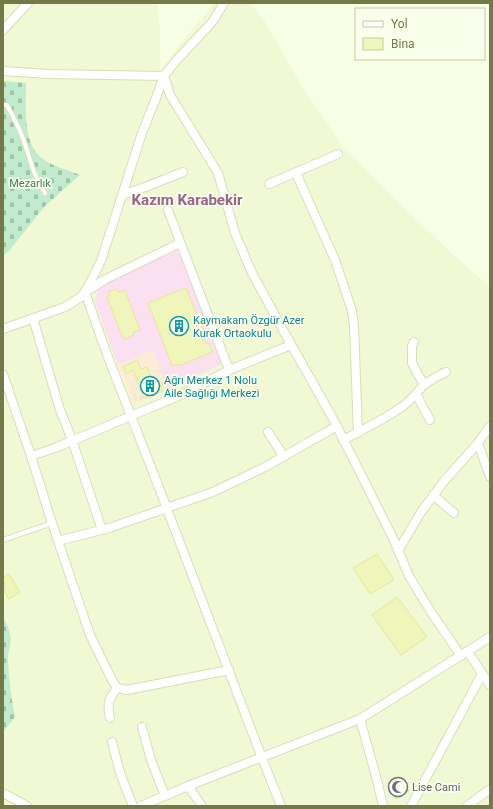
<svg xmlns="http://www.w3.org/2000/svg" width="493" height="809" font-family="Roboto,sans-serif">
<defs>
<pattern id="cemetery-stones" width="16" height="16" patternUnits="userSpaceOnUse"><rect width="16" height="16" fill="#c0eccd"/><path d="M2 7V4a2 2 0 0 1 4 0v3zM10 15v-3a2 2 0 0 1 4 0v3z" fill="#a1c4a8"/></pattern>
</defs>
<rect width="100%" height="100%" fill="#f6fee3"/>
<path fill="#f0f8d4" d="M3 3H157L160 31V70L214 3H249L262 17 304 90 342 145 397 201 449 251 490 287V806H3Z"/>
<path fill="#fae0f1" d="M178 248 221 364 170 389 153 350 118 365 96 305 95 299 101 284Z"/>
<path fill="#fcecd6" d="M153 350 170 389 134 404 118 365Z"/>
<g fill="url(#cemetery-stones)">
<path d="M3 81 26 83C26 106 22 144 43 159 54 167 68 170 80 175L45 206 8 252 3 255Z"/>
<path d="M3 617C8 626 12 635 10 646 9 651 7 656 8 661 9 680 11 698 15 717L3 732Z"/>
</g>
<g fill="#f0f5b9" stroke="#e3e998">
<path d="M186 288 203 330 201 331 206 344 209 343 212 352 179 366 178 364 172 366 148 303Z"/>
<path d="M117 289 119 293 125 290 140 330 133 332 134 335 125 339 123 336H122L107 297 110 296 108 292Z"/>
<path d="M137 360 141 369 147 367 153 382 158 380 163 391 144 398 133 370 126 374 123 367Z"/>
<path d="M377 554 394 580 370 594 353 568Z"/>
<path d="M9 574 20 592 9 599 3 589 6 586 3 581V578Z"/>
<path d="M397 597 427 637 401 655 372 615Z"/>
<path d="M399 776 409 791 396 799 387 783Z"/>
</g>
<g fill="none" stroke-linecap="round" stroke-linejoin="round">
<g stroke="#d8deb9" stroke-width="6">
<g id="lane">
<path d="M3 105H7C12 115 18 125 22 136 30 156 32 174 45 193"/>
<path d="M3 540 52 523"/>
</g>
</g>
<g stroke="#d8deb9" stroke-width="10">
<g id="street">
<path d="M3 30 28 3"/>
<path d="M3 71 49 74 164 76 170 95 218 173 235 233 252 273 283 330 332 417 392 536 409 576 431 612 461 656"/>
<path d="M296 173 335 260 352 311 354 326 358 433"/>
<path d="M269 184 338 154"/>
<path d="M122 195 148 186 183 172"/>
<path d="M168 210 229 370"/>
<path d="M180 243 106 279 85 292 106 352 156 480 262 758 281 806"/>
<path d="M33 318 59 407 72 440 102 530"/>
<path d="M3 329 65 307 81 297 88 287 101 261 142 133 156 98 164 76 175 62 213 21 224 3"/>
<path d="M414 342 412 346V363L414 367 424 385"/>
<path d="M3 374 31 456 52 523 90 635 111 678 117 688 127 690 229 670"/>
<path d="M416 394 430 420"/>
<path d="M268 432 284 457"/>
<path d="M343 440C363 430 385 419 403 406 411 400 416 393 423 386 429 380 438 376 446 372"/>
<path d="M478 443 490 477"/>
<path d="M31 456 55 448 183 394 229 370 291 345"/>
<path d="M433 495 454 513"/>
<path d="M58 541 109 528 213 492 265 467 337 426"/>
<path d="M398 551 421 512 445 480 478 443 490 426"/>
<path d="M468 652 490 685"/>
<path d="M110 718C107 703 108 700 117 688"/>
<path d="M360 719 377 780 383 806"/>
<path d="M142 727 151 760 165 796"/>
<path d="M112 742 120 773 133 806"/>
<path d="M188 786 202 806"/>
<path d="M3 793 27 806"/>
<path d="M141 806 188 786 360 719 490 637"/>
<path d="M411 806 482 674"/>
<path d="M467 806 490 789"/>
</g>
</g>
<use href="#lane" stroke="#fff" stroke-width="4"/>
<use href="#street" stroke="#fff" stroke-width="8"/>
</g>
<defs>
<g id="building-ring" transform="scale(1)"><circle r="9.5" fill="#f9ffeb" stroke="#0f9aa8" stroke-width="1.5"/><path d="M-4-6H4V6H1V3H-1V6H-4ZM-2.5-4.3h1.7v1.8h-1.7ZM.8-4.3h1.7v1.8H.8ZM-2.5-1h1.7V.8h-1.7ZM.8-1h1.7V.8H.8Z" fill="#0f9aa8"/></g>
<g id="mosque-ring" transform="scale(1)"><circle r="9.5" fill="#f9ffeb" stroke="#6b7280" stroke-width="1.5"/><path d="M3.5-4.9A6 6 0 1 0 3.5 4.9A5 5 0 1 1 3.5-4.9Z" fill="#6b7280"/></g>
</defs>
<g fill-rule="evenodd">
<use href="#building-ring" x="179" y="326"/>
<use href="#building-ring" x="150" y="386"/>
<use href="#mosque-ring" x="398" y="787"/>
</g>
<g text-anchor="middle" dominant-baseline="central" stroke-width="3.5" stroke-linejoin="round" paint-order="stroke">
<g font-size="11" fill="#3e7f58" stroke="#f9ffeb">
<text x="30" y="183">Mezarlık</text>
</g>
<g font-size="11" fill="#0d838f" stroke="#f9ffeb" text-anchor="start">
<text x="193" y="320">Kaymakam Özgür Azer<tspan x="193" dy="13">Kurak Ortaokulu</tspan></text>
<text x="164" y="380">Ağrı Merkez 1 Nolu<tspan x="164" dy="13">Aile Sağlığı Merkezi</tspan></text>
</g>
<g font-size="11" fill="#5b616d" stroke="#f9ffeb" text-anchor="start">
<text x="412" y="787">Lise Cami</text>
</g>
<g font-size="15" font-weight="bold" fill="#9c6287" stroke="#f9ffeb">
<text x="187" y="200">Kazım Karabekir</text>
</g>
</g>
<rect width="493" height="809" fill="none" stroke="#757847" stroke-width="8"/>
<rect x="355" y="8" width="130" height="52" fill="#f9ffeb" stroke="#c4c9a9"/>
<rect x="363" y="21" width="20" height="6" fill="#ffffff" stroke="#c4c9a9"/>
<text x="391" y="28" font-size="12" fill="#757847">Yol</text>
<rect x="363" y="38" width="20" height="12" fill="#f0f5b9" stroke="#c4c9a9"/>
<text x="391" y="48" font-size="12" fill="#757847">Bina</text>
</svg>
